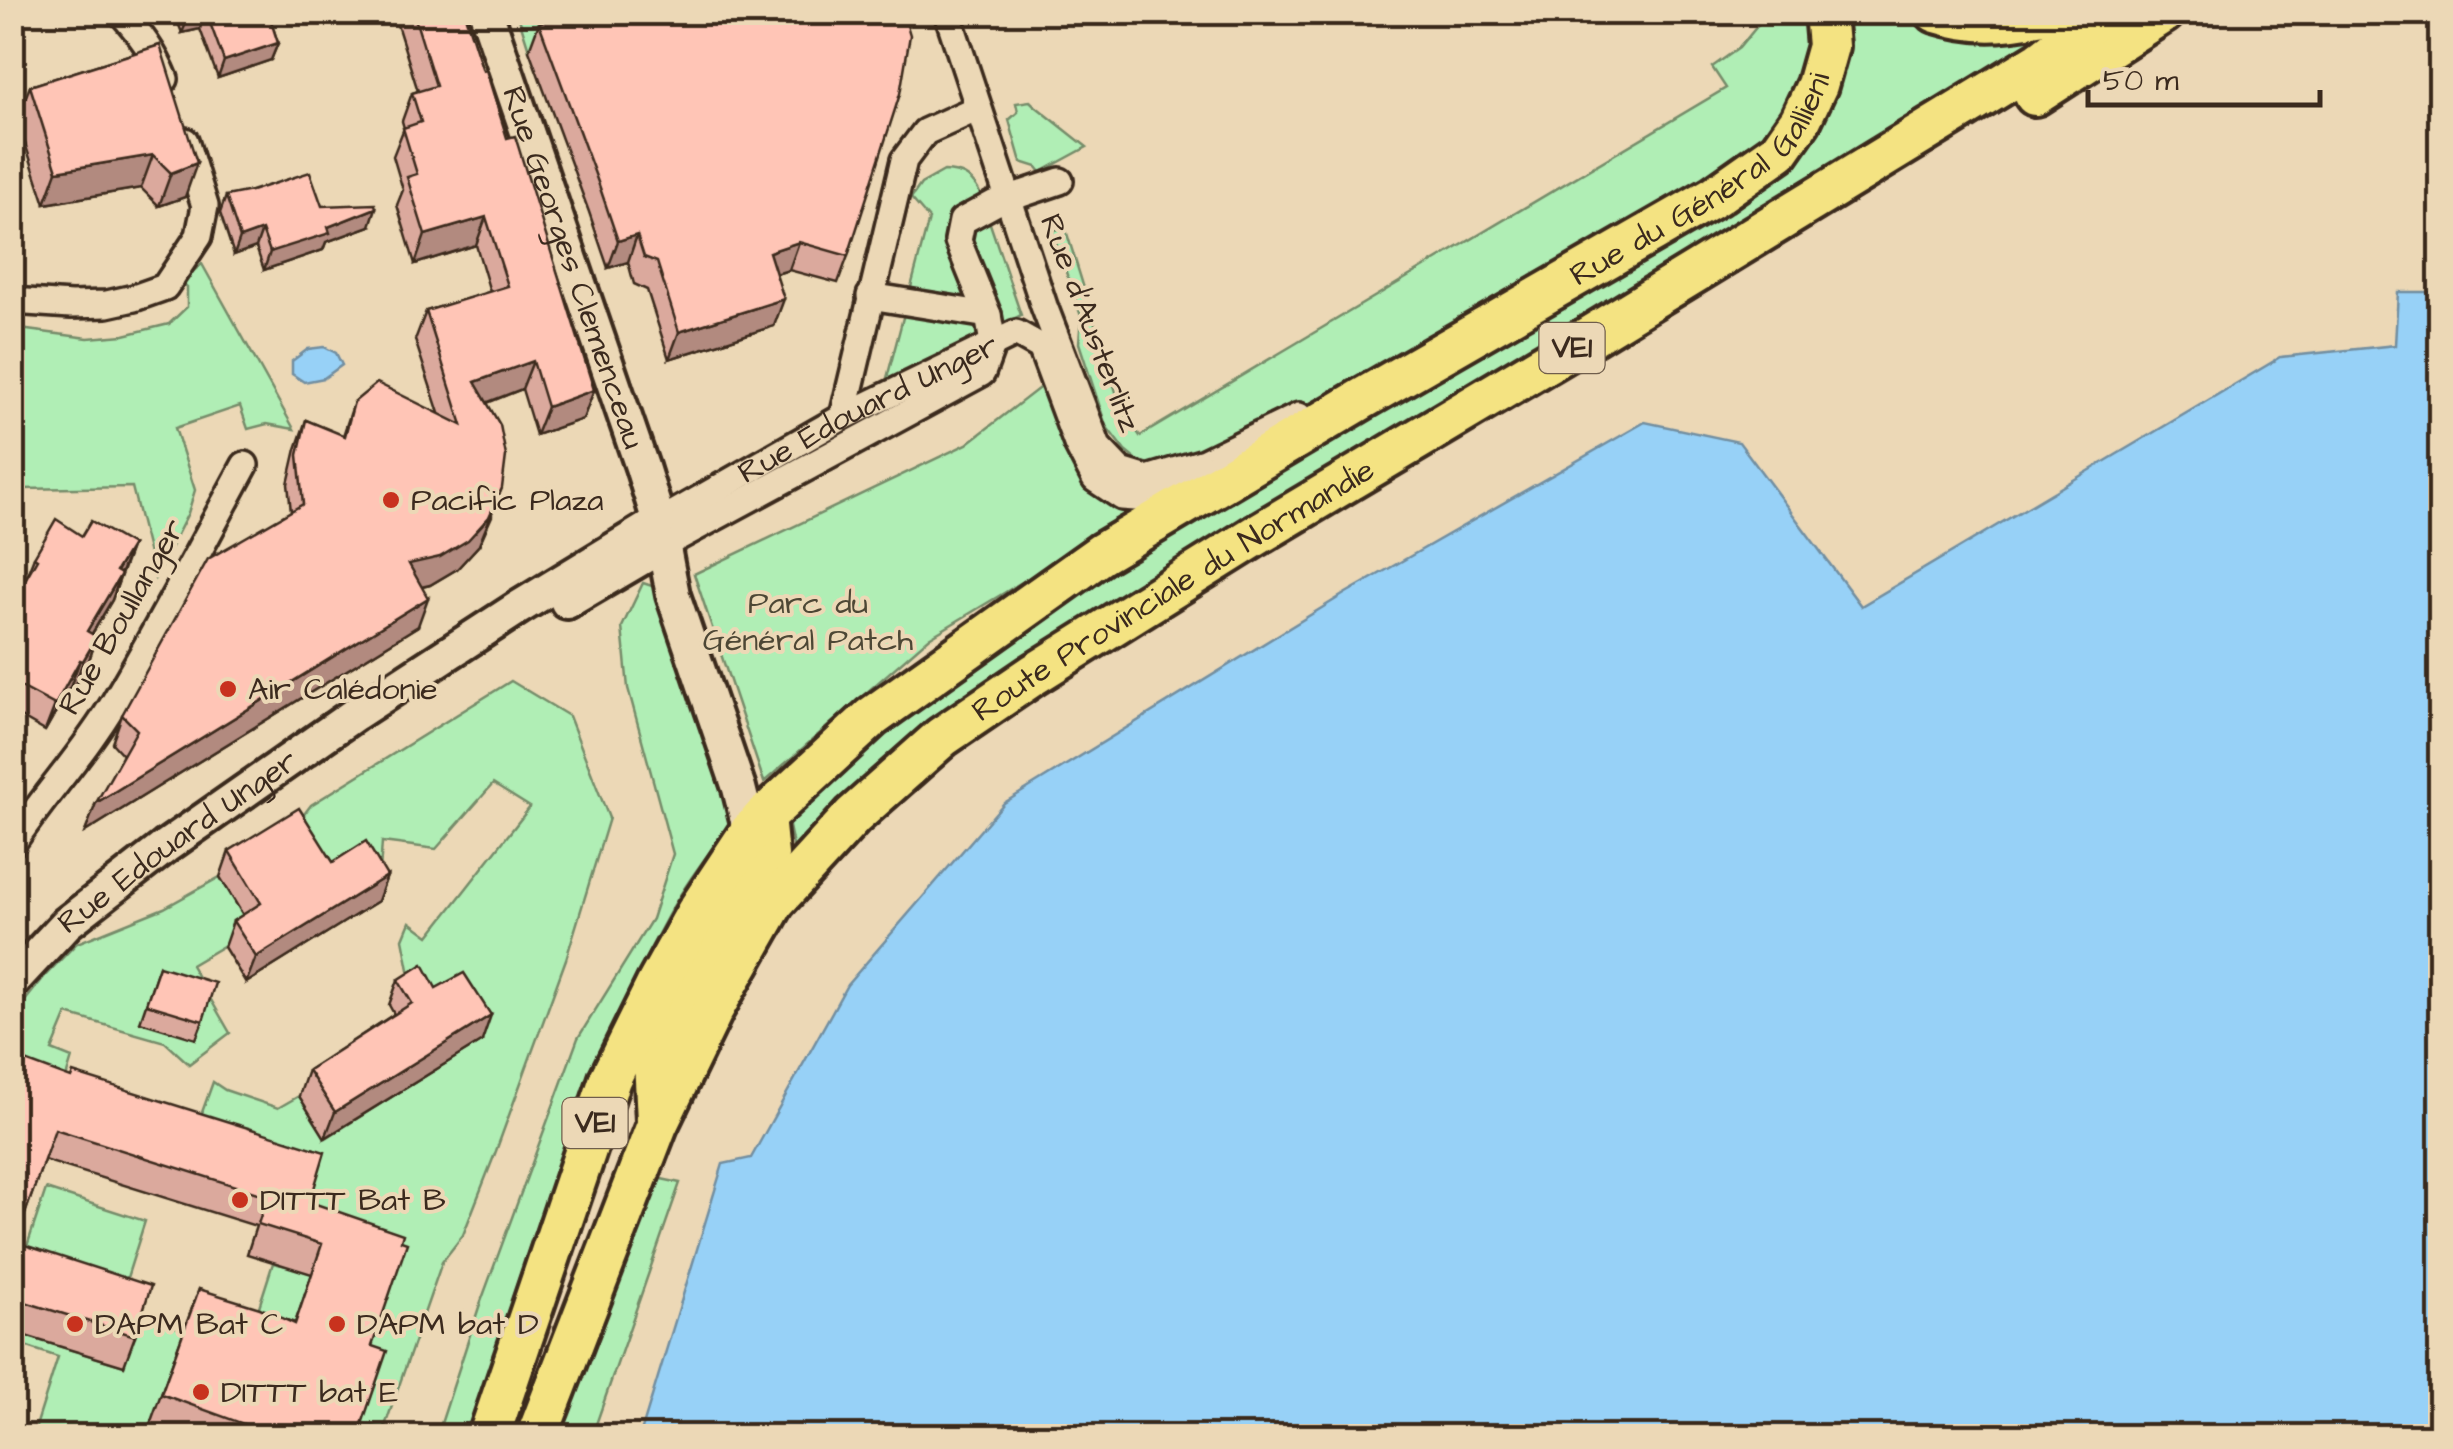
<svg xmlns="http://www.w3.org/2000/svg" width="2453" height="1449" font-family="'Architects Daughter',sans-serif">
<rect width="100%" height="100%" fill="#ecd8b6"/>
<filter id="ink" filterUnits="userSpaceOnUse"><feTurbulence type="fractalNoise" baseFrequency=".01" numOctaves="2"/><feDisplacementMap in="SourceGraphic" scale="20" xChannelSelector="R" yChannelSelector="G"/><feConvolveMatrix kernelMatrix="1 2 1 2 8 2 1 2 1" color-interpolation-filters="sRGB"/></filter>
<g filter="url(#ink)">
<g fill="#b0eeb5" stroke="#768c6a" stroke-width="2.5">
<path d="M517 12 647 13 529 50Z"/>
<path d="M1768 13H1818L1802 94 1753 151 1358 383 1312 402 1233 445 1159 469 1141 464 1125 451 1106 426 1079 343 1081 316 1052 231 1065 227 1121 408 1140 436 1726 88 1712 67 1739 48Z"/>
<path d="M1848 13H1914L1924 19 2040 23 2044 40 1539 347 795 855 787 817 919 701 1139 555 1763 185 1823 120 1843 53Z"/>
<path d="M1030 101 1034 105 1087 147 1041 172 1037 167 1021 162 1009 120 1018 112 1016 103Z"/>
<path d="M944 171C961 172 970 175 979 191L1021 315 886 382 929 219 911 198 921 184Z"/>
<path d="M202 264 294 429 267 424 248 429 240 406 175 428 195 490 188 513 155 578 132 487 22 489 13 492 12 328 88 338 124 335 169 324 187 307V287L180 282Z"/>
<path d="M1043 385 1068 455 1090 491 1137 513 929 638 764 782 694 574 967 444Z"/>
<path d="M643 583 664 590 734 818C711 851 685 883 666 919 577 1082 526 1261 466 1436H437L479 1307 578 1038 652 919 673 854 628 688 622 627Z"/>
<path d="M511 681 569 716 609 818 566 959 496 1151 463 1235 442 1262 384 1429 362 1423 249 1338 273 1263 288 1266 314 1183 13 1091V1016L45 976 77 943 164 908 220 877 252 929 191 965 230 1033 189 1064 165 1042 67 1014 52 1050 72 1058 62 1091 196 1129 213 1082 225 1090 278 1108 299 1096 326 1138 481 1041 413 990 403 939 410 922 429 936 530 807 493 784 436 849 382 842 378 901 323 888 289 834 311 805Z"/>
<path d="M652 1177 680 1183 592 1436H556Z"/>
<path d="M46 1189 145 1221 126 1281 26 1249Z"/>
<path d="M140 1316 185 1330 173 1436H33L58 1357 13 1342V1332L124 1366Z"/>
</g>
<g fill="#97d1f7" stroke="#728ea0" stroke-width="2.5">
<path d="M2398 292H2440V1436H640L723 1164 751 1158 847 985 1004 803 1346 593 1645 422 1739 442 1861 606 2281 357 2395 345Z"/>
<path d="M324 347 336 353 342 365 324 378 304 382 292 374V361L308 349Z"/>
</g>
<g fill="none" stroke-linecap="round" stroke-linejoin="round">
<g stroke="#3b2a1e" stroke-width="32">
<g id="minor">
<path d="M121 12C140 34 154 52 165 79"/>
<path d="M947 12 1044 306 1098 447 1121 471 1147 479 1204 462 1299 416"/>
<path d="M870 296 988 315"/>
<path d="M12 301 71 305 107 304 134 298 165 287 199 236 205 206 185 141"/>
<path d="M843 417 904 160 925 132 978 108"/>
<path id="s1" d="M659 522 843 417 1016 333 1041 347 1077 444 1095 479 1122 497 1149 499 1217 465"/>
<path d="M664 545 982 373 993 343 988 315 958 241 962 221 995 203 1060 181"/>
<path d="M12 844C44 795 85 752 115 701 161 624 202 544 245 465"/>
</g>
</g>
<g stroke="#3b2a1e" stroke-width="40">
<g id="tertiary">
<path id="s2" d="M486 12 642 467 659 522 673 595 739 788 750 832"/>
<path d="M567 602 664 545"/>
<path id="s3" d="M12 982 67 923 165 847 355 714 518 608 659 522"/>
</g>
</g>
<g stroke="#3b2a1e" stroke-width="48">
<g id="primary">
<path d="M1936 12C1981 26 2008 21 2053 12"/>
<path d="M2035 95 2164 12"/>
<path d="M657 1121 654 1059 724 926 768 855 764 817"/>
<path id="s4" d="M489 1436 610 1079 657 984 697 912 750 832 764 817 872 717 1101 554 1362 399 1715 196 1779 151 1800 121 1817 85 1828 46 1825 12"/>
<path id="s5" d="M537 1436 657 1125 713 1009 774 902 853 816 942 737 1033 675 1255 536 1571 348 2041 61 2105 12"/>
</g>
</g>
<use href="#minor" stroke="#ecd8b6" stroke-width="25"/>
<use href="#tertiary" stroke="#ecd8b6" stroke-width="32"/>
<use href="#primary" stroke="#f4e382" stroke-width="40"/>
</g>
<g fill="#dba99d" stroke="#3b2a1e" stroke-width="2.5">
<path d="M174 12H268L278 43 271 60 218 78 200 29 182 33Z"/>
<path d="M393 12H464L483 71 594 390 583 419 536 435 522 389 487 403 492 516 479 545 457 569 430 585 422 587 418 626 85 832 123 755 112 743 122 715 291 511 288 484 296 449 306 420 343 436 354 402 439 413 415 340 426 311 490 292 476 245 415 264 397 205 403 190 393 156 404 128 402 121 412 93 418 91Z"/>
<path d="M561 12H903L848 256 838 283 789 270 776 274 774 326 669 359 647 290 634 284 628 262 608 268 589 212 529 50 539 23 562 15Z"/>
<path d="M160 45 185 197 159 206 141 188 45 204 17 119 30 86Z"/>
<path d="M226 196 322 206 370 226 326 242 323 250 264 270 256 247 234 255 220 213Z"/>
<path d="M82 536 132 545 112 600 92 634 97 637 88 663 74 687 71 685 45 731 12 712V603L24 582 34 557Z"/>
<path d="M229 851 333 862 387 876 378 901 246 983 224 947 233 921 243 915 220 877Z"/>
<path d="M159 966 203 1021 196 1039 140 1022Z"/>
<path d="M398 980 436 988 482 1041 325 1138 299 1096 308 1070 394 1014 389 1005Z"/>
<path d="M12 1056 310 1202 372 1346 358 1436H184L150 1424 199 1289 295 1323 312 1274 247 1254 256 1226 44 1160 15 1242 135 1336 124 1366 12 1332Z"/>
</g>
<g fill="#b28a7f" stroke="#3b2a1e" stroke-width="2.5">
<path d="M201 12H205L200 29 182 33 189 16Z"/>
<path d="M278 43 271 60 218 78 224 61Z"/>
<path d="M153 155 141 188 45 204 57 171Z"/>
<path d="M197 163 185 197 159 206 171 173Z"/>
<path d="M376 208 370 226 326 242 323 250 264 270 270 252 328 227Z"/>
<path d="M486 217 476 245 415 264 425 235Z"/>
<path d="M262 230 256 247 234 255 240 238Z"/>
<path d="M637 235 628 262 608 268 618 241Z"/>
<path d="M799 242 789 270 759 279 769 252Z"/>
<path d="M784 299 774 326 669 359 679 332Z"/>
<path d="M533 361 522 389 465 411 475 382Z"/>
<path d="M594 390 583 419 536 435 547 407Z"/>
<path d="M502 488 479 545 457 569 430 585 398 592 409 564Z"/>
<path d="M132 545 122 570 107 597 116 571Z"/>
<path d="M121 574 112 600 78 657 87 631Z"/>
<path d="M428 598 418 626 85 832 96 803Z"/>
<path d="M97 637 88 663 74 687 83 661Z"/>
<path d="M80 660 71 685 45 731 55 705Z"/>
<path d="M387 876 378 901 246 983 256 957Z"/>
<path d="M491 1015 482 1041 325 1138 335 1112Z"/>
</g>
<g fill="#ffc5b6" stroke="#3b2a1e" stroke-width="2.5">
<path d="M206 12H268L278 43 224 61Z"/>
<path d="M413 12H464L483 71 486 70 507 138 515 136 594 390 547 407 533 361 475 382 500 425 506 456 502 488 489 517 468 540 440 557 409 564 428 598 96 803 137 730 122 715 208 559 303 504 298 455 306 420 345 436 354 402 377 383 462 425 426 311 508 286 486 217 425 235 407 177 417 174 403 128 421 122 412 93 436 86Z"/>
<path d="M571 12H903L910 35 900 94 848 256 799 242 769 252 784 299 679 332 657 262 644 257 637 235 618 241 599 185 539 23Z"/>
<path d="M160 45 197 163 171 173 153 155 57 171 30 86Z"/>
<path d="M310 172 322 206 375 204 376 208 328 227 330 233 270 252 262 230 240 238 226 196 251 191Z"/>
<path d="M56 519 82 536 91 521 132 545 116 571 121 574 87 631 97 637 83 661 80 660 55 705 12 682V657L17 649 12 646V603L37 559 34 557Z"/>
<path d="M299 808 333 862 366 841 387 876 256 957 233 921 261 903 229 851Z"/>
<path d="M423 964 436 988 464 973 491 1015 335 1112 308 1070 412 1003 398 980Z"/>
<path d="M159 966 215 983 203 1021 146 1004Z"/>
<path d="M12 1056 71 1078 73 1073 325 1152 310 1202 403 1234 401 1241 407 1243 372 1346 387 1351 358 1436H273L274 1435 161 1394 199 1289 260 1308 295 1324 322 1244 258 1224 267 1196 55 1129 15 1242 151 1286 135 1336 12 1298Z"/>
</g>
</g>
<g fill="#c8321e" stroke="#ecd8b6" stroke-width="4">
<circle cx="391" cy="500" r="10"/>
<circle cx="228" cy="689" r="10"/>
<circle cx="240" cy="1200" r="10"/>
<circle cx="75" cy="1324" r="10"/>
<circle cx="337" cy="1324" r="10"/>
<circle cx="201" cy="1392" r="10"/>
</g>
<g text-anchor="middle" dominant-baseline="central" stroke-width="8" stroke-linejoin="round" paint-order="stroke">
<g fill="#ecd8b6" stroke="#705e4c" stroke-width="2.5">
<rect x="1539.5" y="323" width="65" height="50" rx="8"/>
<rect x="562.5" y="1098" width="65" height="50" rx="8"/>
</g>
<g font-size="30" font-weight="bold" fill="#3b2a1e">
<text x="1572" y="348">VE1</text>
<text x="595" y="1123">VE1</text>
</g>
<g font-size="32" fill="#3b2a1e" stroke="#ecd8b6">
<text stroke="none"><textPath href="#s4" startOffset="1822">Rue du Général Gallieni</textPath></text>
<text stroke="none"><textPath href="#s2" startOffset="270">Rue Georges Clemenceau</textPath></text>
<text transform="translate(1090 323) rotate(69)">Rue d'Austerlitz</text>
<text stroke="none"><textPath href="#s1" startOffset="238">Rue Edouard Unger</textPath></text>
<text stroke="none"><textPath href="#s5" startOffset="1095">Route Provinciale du Normandie</textPath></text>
<text transform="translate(122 617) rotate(-60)">Rue Boullanger</text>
<text stroke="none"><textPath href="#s3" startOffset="218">Rue Edouard Unger</textPath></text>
</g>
<g font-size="32" fill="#3b2a1e" stroke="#ecd8b6" text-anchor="start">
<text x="411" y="500">Pacific Plaza</text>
<text x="248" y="689">Air Calédonie</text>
<text x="260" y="1200">DITTT Bat B</text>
<text x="95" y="1324">DAPM Bat C</text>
<text x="357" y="1324">DAPM bat D</text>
<text x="221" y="1392">DITTT bat E</text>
</g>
<g font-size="32" fill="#4d4735" stroke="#ecd8b6">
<text x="808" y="603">Parc du<tspan x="808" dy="37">Général Patch</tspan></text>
</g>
</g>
<rect width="2453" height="1449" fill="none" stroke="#ecd8b6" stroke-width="50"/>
<rect x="25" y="25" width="2403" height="1399" fill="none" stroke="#3b2a1e" stroke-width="4" filter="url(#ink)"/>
<path d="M2088 90v15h232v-15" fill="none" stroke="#3b2a1e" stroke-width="5"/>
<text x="2103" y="90" font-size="30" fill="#3b2a1e" stroke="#ecd8b6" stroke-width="8" paint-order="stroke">50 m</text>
</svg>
